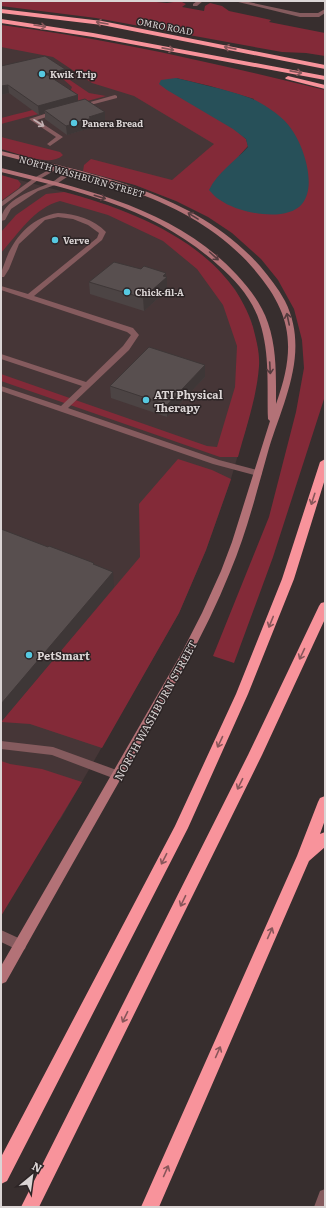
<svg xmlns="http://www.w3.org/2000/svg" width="326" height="1208" font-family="Literata,serif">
<rect width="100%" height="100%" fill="#372e2e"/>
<g fill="#463637">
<path d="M1 25 117 44 238 145 176 201 135 185 1 149Z"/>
<path d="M1 175 72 194 119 209 172 235 212 264 235 289 251 320 258 350 259 365 248 421 230 482 206 550 179 613 60 820 1 792Z"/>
</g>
<g fill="#832a38" fill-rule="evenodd">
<path d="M1 1H146L167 3 180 1 186 4 182 7 204 11 205 6 210 3 222 6 229 11 271 20 269 22 325 33V56L306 53 282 52 96 18 1 6Z"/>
<path d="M1 25C111 39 218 64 325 90V396L273 557 234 663 213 656 269 517 296 412 304 368 302 340 294 309 278 280 261 259 232 233 208 217 176 201 135 185 83 171 84 165 91 159 172 180 214 144 134 96 92 83 53 57 1 47ZM176 78 210 86 254 99 248 212 239 156 248 146 246 139Z"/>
<path d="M67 78 89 93 106 96 1 124V118C16 114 68 104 72 87L63 79Z"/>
<path d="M1 137 60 152 63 155C50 168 17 153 1 149Z"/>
<path d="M1 175 18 180 21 184 19 188 1 201Z"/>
<path d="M64 192C136 211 229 248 253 327 256 339 260 353 259 366 257 396 246 428 238 457H220L1 381V374L207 446 217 447 235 387 237 346 223 305 197 269 163 241 108 215 60 201C35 207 17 235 1 253V232L16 215 46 194Z"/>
<path d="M178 459 212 470 231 479 230 482 206 550 179 613 102 748 30 724 1 722 140 557 139 504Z"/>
<path d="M1 761 10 764 42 769 82 782 1 916Z"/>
</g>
<path fill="#275059" d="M176 78C196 83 215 87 235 93 241 95 249 97 255 100 268 107 284 117 292 130 304 147 317 186 302 204 286 223 238 213 220 200 216 198 212 193 209 190 218 172 234 162 248 147L246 139 233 129 167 90 159 84 161 80Z"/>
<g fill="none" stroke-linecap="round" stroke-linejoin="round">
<g fill="#855b5e" fill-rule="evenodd">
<path d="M234 1H244L300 13H318L325 9V13L319 17H300Z"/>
<path d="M115 95 117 96V98L79 108 76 106Z"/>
<path d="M57 110 59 111V113L37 120 63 137 50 146 47 144 56 137 29 119Z"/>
<path d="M54 167 59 168 38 180 1 207V202L34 178Z"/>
<path d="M71 170 74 172 73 173 55 185 38 191 11 209 5 220 1 221C1 200 34 190 50 183 57 180 63 173 71 170Z"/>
<path d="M58 213C75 214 94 219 106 232L102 240 34 296 133 328 139 335 129 350 68 408 219 460 261 471 262 473 261 475 258 476 213 464 1 391V386L61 406 82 386 1 359V354L86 382 123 346 131 335 127 332 1 290V286L28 294 97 238 99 233 88 225 73 219 58 217 45 220 19 244 9 269 4 277H1C1 271 3 268 5 262 13 238 32 217 58 213Z"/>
<path d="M1 741 53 747 122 772 124 775 122 778 118 780 52 755 1 749Z"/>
<path d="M1 930 25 941 26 945 25 949 20 951 1 942Z"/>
</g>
<g fill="#855b5e" fill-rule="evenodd">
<path d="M197 1H203L197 6H193V4Z"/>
<path d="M325 1189V1207H314L320 1191Z"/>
</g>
<path fill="#b37277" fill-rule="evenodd" d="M1 151C93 174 194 192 260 266 269 277 278 288 285 301 310 351 284 400 269 448 257 490 247 532 230 572 205 635 170 692 137 750 93 828 49 905 6 982L1 984V966L181 654 202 613 221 571 232 542 270 421 268 419C267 387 270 354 260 323 253 300 236 280 218 265 155 208 81 192 1 172V168C85 189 176 209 237 275 250 289 262 305 268 323 277 349 276 377 276 404 296 348 293 314 253 268 190 195 90 178 1 155Z"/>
<g fill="#f8939b" fill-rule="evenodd">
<path d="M1 9 102 21 325 65V69L102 25 1 13Z"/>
<path d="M1 19 93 33 325 76V80L93 37 1 23Z"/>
<path d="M288 76 325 85V89L286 79 285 78Z"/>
<path d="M325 459V479L294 579 248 694 188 828 7 1181 1 1184V1157L175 826 236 694 282 579 320 462Z"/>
<path d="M325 602V619L262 755 39 1207H21L248 755 319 606 321 603Z"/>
<path d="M325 796V820L320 834 325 832V847L309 861 159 1207H141L297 856 318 802 320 798Z"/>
</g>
</g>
<g fill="#4c4444">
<path d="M1 66 65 69V78L56 80 78 101 105 121 92 125 93 127 67 135 45 119V113L39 115 9 93 1 95Z"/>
<path d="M141 269 166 277 167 290 144 311 90 294 89 282Z"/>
<path d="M205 365V377L167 417 111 398 110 386Z"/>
</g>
<g fill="#3e3737">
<path d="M65 69V78L47 83 46 74Z"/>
<path d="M8 85 9 93 1 95V86Z"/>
<path d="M78 95V104L44 110 45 113 39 115 38 106Z"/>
<path d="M105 112V121L92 125 93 127 67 135 66 126 89 117Z"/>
<path d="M166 273V278L167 277V290L144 311 143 298Z"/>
<path d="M205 365V377L167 417V405Z"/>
<path d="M113 572 114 587 1 722V704Z"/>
</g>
<g fill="#584f4f" stroke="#3e3737">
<path d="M45 56 65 69 46 74 78 95 38 106 8 85 1 86V66Z"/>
<path d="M85 99 105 112 89 117 92 118 66 126 44 110Z"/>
<path d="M114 262 141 269 144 266 166 273 163 276 167 277 143 298 89 282Z"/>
<path d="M149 347 205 365 167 405 110 386Z"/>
<path d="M1 529 48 547 49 546 94 563 93 564 113 572 1 704Z"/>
</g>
<defs><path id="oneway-shaft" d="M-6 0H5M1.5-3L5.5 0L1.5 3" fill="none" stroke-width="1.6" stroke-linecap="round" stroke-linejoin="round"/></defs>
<g stroke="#88565a">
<use href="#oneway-shaft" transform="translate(102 23) rotate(-170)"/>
<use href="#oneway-shaft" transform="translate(40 26) rotate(9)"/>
<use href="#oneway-shaft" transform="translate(230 48) rotate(-169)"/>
<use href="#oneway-shaft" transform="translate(168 49) rotate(11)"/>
<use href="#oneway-shaft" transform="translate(296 72) rotate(11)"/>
<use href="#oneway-shaft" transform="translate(313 499) rotate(108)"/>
<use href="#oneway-shaft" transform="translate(271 622) rotate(112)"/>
<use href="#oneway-shaft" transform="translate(302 654) rotate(115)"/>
<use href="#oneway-shaft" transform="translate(220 742) rotate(115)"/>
<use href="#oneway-shaft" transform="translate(240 784) rotate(116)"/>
<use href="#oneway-shaft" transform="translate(164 859) rotate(117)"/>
<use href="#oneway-shaft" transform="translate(183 901) rotate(116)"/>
<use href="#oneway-shaft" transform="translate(270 933) rotate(-66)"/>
<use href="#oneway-shaft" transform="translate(125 1017) rotate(116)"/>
<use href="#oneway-shaft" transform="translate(218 1052) rotate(-66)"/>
<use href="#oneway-shaft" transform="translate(166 1171) rotate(-66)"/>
</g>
<use stroke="#c1b0b1" href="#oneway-shaft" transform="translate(39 123) rotate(33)"/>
<g stroke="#543b3e">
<use href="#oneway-shaft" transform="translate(100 197) rotate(17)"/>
<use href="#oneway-shaft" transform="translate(193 216) rotate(-148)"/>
<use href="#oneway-shaft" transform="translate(214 256) rotate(42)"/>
<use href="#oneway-shaft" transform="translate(288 319) rotate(-102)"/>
<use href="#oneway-shaft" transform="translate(270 368) rotate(87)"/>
</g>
<g fill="#56c9e1" stroke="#2c2425" stroke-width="1.5">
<circle cx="42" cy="74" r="4"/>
<circle cx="74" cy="123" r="4"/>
<circle cx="55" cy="240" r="4"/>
<circle cx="127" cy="292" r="4"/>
<circle cx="146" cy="400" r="4"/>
<circle cx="29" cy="655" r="4"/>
</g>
<g text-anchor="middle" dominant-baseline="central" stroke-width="3" stroke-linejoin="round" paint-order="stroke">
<g font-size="9" fill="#dbd5d5" stroke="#2c2425">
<text transform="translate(165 26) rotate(11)">OMRO ROAD</text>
<text transform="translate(82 176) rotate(16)">NORTH WASHBURN STREET</text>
</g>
<g font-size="9" font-weight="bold" fill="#dbd5d5" stroke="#2c2425" text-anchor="start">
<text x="50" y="74">Kwik Trip</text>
<text x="82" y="123">Panera Bread</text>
<text x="63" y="240">Verve</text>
<text x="135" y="292">Chick-fil-A</text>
</g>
<g font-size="11" font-weight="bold" fill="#dbd5d5" stroke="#2c2425" text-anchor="start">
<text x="154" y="394">ATI Physical<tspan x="154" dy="13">Therapy</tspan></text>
<text x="37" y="655">PetSmart</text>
</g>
<g font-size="11" fill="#dbd5d5" stroke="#2c2425">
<text transform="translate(155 710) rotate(-61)">NORTH WASHBURN STREET</text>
</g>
</g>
<rect width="326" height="1208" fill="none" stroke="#dbd5d5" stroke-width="4"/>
<g transform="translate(32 1176) rotate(29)" stroke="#2c2425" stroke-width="3" paint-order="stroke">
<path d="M0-3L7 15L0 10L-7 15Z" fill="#dbd5d5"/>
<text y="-6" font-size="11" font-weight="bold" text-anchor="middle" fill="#dbd5d5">N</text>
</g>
</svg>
